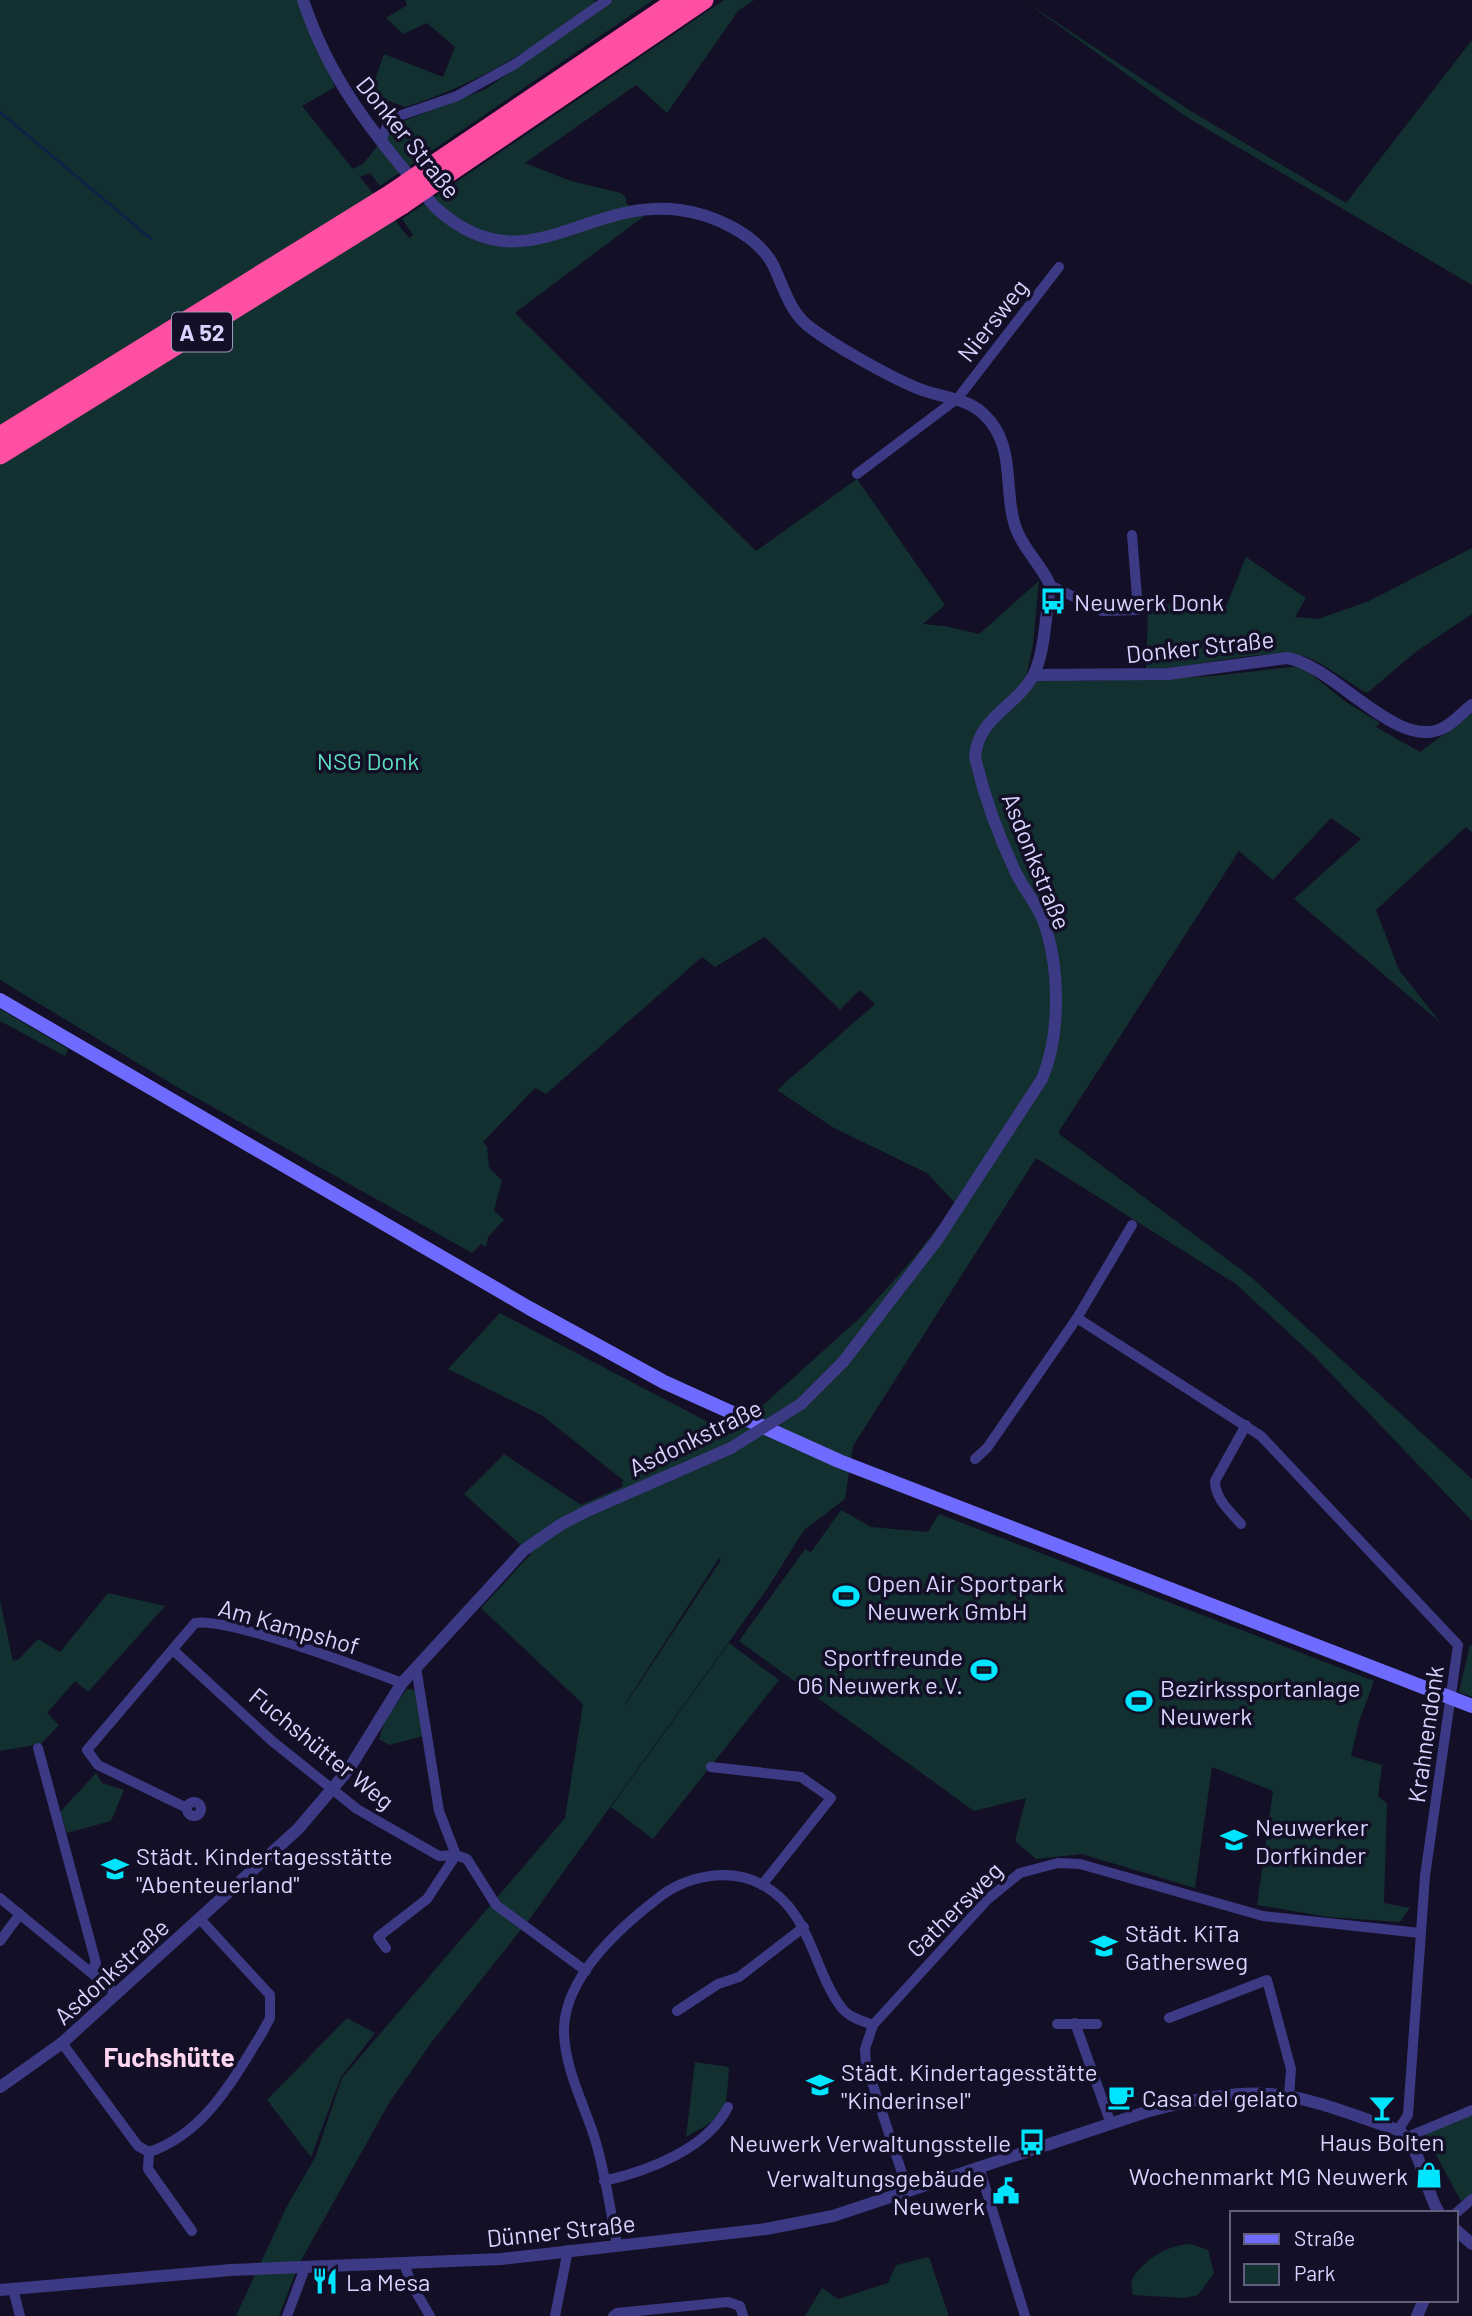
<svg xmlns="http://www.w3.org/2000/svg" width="1472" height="2316" font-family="Barlow,sans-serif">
<rect width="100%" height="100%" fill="#130f26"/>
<g fill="#12302f" fill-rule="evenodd">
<path d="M0 0H297L335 87 302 106 353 169 364 163 393 125 486 89 613 0H653L380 186 370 173 360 177 409 238 413 235 402 219 724 0H754L738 11 667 113 636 85 525 163 571 181 621 193 626 198V203L644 216 515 313 756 551 857 479 945 605 923 624 945 626 979 634 1039 581 1033 644 1026 678 1088 681 1213 676 1301 666 1346 702 1380 723 1376 727 1420 752 1472 713V832L1466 827 1376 910 1399 970 1440 1022 1294 899 1361 839 1331 818 1273 880 1239 851 1058 1133 1251 1277 1472 1479V1521L1314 1356 1236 1284 1036 1158 853 1446 845 1499 804 1530 767 1589 531 1917 431 2043 389 2103 299 2264 279 2316H236L287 2206 315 2158 342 2078 565 1818 583 1704 481 1608 531 1554 464 1494 504 1454 581 1505 624 1486 621 1483 624 1481 543 1416 448 1369 500 1313 731 1434 862 1316 912 1260 956 1204 927 1173 834 1128 777 1090 875 1004 860 990 840 1010 765 937 715 967 702 957 546 1094 535 1088 483 1142 487 1147 489 1168 502 1180 494 1211 504 1220 488 1237 486 1247 481 1244 472 1253 179 1088 0 980ZM719 1558 721 1560 625 1705V1704Z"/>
<path d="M405 0H593L597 3C534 47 480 84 405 107L370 94 384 54 443 77 455 47 427 23 403 34 386 18 407 5Z"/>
<path d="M1023 0 1189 110 1346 203 1472 40V285L1185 116Z"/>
<path d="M1472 548V614L1417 651 1367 693C1350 684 1319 659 1302 656 1257 648 1195 669 1146 669L1148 612 1144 602 1225 609 1246 557 1306 598 1295 617 1318 619 1369 601Z"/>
<path d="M0 1009 68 1049 65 1056 0 1021Z"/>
<path d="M841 1510 871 1527 928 1532 939 1514 1374 1681 1359 1722 1351 1756 1382 1765 1378 1796 1387 1803 1384 1903 1410 1908 1400 1922 1328 1917 1257 1905 1273 1791 1212 1767 1195 1888 1082 1854 1036 1859 1015 1841 1026 1798 974 1811 739 1641 805 1549 811 1552Z"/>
<path d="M108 1593 165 1606 88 1692 75 1681 47 1713 59 1725 41 1744 0 1751V1601L13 1661 19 1659 38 1639 60 1652Z"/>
<path d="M729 1643 779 1680 653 1839 611 1807Z"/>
<path d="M1470 1645 1472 1646V1697L1459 1692Z"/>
<path d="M407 1689 417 1690 427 1735 389 1745 379 1739 385 1721Z"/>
<path d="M96 1773 102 1783 124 1790 111 1821 67 1833 60 1812Z"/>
<path d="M347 2018 375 2033 341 2077 311 2157 267 2100Z"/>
<path d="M695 2062 729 2067C726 2114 728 2114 686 2137Z"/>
<path d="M1472 2114V2195L1461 2201 1424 2133Z"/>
<path d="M1191 2244 1208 2250 1214 2273 1198 2295 1185 2298 1133 2295 1131 2282C1140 2261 1169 2244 1191 2244Z"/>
<path d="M929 2257 949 2316H805L822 2288 838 2299 888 2283 896 2265Z"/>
</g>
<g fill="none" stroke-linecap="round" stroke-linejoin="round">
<path stroke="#0c2248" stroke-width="2.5" d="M0 112 151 239"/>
<g stroke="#3d3a85" stroke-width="10">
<path d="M381 141 390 119 457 96 515 64 607 0"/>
<path d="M857 474 958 398 1059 267"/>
<path d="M1050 585 1102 611 1138 610 1132 535"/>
<path d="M1077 1318 1261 1436 1458 1645 1425 1876 1408 2115 1398 2130"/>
<path d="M975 1459 987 1448 1077 1318 1132 1225"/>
<path d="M1241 1524C1230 1511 1215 1499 1215 1481L1246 1425"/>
<path d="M173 1650 272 1741 357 1809 439 1856 456 1855 467 1859 496 1905 586 1971"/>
<path d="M38 1748 96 1963 91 1972"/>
<path d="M711 1767 801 1777 831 1798 762 1885"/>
<circle cx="194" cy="1809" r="7"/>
<path d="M187 1808 98 1765 87 1750 195 1623C227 1617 365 1669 402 1683"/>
<path d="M0 1898 117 1994"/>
<path d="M0 1941 20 1914"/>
<path d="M386 1948 378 1937 427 1899 456 1855 439 1811 416 1667"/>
<path d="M677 2011 718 1984 739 1977 804 1927"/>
<path d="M1169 2018 1267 1980 1291 2069 1289 2096"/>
<path d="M1075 2023 1111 2124"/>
<path d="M1057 2024H1097"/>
<path d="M62 2043 138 2146 149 2152C204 2134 233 2080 262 2033L270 2018V1995L200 1919"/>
<path d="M1407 2137 1472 2110"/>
<path d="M149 2152 148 2169 192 2231"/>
<path d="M979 2167 1025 2316"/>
<path d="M604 2181C648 2171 707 2149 728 2107"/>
<path d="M908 2191 866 2064 865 2049 873 2025 988 1899 1020 1873 1058 1863 1080 1864 1263 1916 1420 1933"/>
<path d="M1456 2213 1472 2199"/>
<path d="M617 2244C610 2209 605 2170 594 2136 583 2102 566 2071 564 2034 562 1980 618 1929 657 1899 685 1876 728 1867 761 1884 811 1910 812 1968 841 2007 848 2017 862 2021 873 2025"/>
<path d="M404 2264 413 2287 430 2316"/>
<path d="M13 2289 20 2316"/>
<path d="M287 2316 305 2268"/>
<path d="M555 2316 568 2250"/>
<path d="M613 2316 617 2313 728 2302 740 2306 743 2316"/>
</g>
<g stroke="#3d3a85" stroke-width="12">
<path d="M303 0C332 87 378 138 435 207 524 289 584 197 680 210 712 214 757 234 773 265 783 285 789 310 807 325 831 344 888 376 917 388 948 401 974 395 995 428 1014 458 1004 499 1017 531 1025 551 1042 566 1050 585 1046 611 1045 654 1033 676 1016 707 978 717 975 757 984 796 999 837 1016 873 1024 889 1036 903 1043 920 1060 966 1061 1034 1042 1079L937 1240 843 1362 801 1404"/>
<path d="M1034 675 1168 674 1287 658C1334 665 1397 752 1443 728 1453 723 1463 712 1472 705"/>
<path d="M0 2087 62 2043 298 1829 349 1769 402 1683 524 1550 560 1525 587 1511 731 1448"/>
<path d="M1456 2230 1472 2244"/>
<path d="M0 2290 231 2270 501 2259 766 2229 833 2216 1146 2112C1187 2101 1237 2089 1279 2095 1319 2100 1360 2118 1398 2130 1423 2149 1423 2187 1439 2213"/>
<path d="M1417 2316 1424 2300"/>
</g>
<path stroke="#6f6bff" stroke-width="14" d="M0 1000 529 1308 664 1382 839 1461 1472 1706"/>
<g stroke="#ff4fa3" stroke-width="19">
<path d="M424 171 677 0"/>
<path d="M434 183 704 0"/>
<path d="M0 436 392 193"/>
<path d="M0 455 402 205"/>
</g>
<path stroke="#3d3a85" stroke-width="12" d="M731 1448 801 1404"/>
<g stroke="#ff4fa3" stroke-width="19">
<path d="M392 193 424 171"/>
<path d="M402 205 434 183"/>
</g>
</g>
<defs>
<g id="bus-bare" transform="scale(2.1)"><path d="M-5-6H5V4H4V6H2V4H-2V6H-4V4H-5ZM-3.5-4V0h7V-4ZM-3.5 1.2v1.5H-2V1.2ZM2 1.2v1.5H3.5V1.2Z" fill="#00e5ff" stroke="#130f26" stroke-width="2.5" paint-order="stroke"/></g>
<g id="stadium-bare" transform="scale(2.1)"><path d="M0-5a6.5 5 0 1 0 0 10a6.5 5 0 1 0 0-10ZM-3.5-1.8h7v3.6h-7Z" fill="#00e5ff" stroke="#130f26" stroke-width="2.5" paint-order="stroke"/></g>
<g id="school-bare" transform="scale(2.1)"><path d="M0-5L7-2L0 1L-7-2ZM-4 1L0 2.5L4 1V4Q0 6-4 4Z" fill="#00e5ff" stroke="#130f26" stroke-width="2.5" paint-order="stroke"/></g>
<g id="cafe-bare" transform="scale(2.1)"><path d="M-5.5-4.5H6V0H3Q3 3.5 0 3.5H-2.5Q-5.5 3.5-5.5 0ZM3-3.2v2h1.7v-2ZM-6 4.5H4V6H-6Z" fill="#00e5ff" stroke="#130f26" stroke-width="2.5" paint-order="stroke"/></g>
<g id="bar-bare" transform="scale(2.1)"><path d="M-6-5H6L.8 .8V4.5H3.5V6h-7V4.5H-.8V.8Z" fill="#00e5ff" stroke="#130f26" stroke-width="2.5" paint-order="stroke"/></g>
<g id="shop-bare" transform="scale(2.1)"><path d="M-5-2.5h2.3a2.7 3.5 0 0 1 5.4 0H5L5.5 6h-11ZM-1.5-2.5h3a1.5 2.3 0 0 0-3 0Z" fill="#00e5ff" stroke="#130f26" stroke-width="2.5" paint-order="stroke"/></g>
<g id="civic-bare" transform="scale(2.1)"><path d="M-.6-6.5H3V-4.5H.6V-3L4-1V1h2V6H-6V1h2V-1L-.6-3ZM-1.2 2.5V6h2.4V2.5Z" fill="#00e5ff" stroke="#130f26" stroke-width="2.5" paint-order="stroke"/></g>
<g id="restaurant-bare" transform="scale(2.1)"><path d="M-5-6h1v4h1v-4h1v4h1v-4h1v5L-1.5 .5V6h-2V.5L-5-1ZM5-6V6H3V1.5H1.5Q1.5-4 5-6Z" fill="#00e5ff" stroke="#130f26" stroke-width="2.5" paint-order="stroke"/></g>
</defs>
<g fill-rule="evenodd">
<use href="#bus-bare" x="1053" y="601"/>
<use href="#stadium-bare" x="846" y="1596"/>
<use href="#stadium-bare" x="984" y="1670"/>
<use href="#stadium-bare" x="1139" y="1701"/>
<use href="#school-bare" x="1234" y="1840"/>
<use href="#school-bare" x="115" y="1869"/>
<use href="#school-bare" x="1104" y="1946"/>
<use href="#school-bare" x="820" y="2085"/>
<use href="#cafe-bare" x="1121" y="2097"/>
<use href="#bar-bare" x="1382" y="2108"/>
<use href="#bus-bare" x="1032" y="2142"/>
<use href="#shop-bare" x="1429" y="2175"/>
<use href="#civic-bare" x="1006" y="2191"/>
<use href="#restaurant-bare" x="325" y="2281"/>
</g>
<g text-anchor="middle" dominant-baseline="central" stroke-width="7" stroke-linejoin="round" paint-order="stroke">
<rect fill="#130f26" stroke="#9e99be" stroke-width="2" x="172" y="312.5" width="60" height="39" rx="5"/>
<g font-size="23" font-weight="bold" fill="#d9d4ff">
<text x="202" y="332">A 52</text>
</g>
<g font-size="24" fill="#d9d4ff" stroke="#130f26">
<text transform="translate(409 137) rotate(51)">Donker Straße</text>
<text transform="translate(992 320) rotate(-52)">Niersweg</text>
<text transform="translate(1200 646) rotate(-6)">Donker Straße</text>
<text transform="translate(1037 861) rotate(68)">Asdonkstraße</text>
<text transform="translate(695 1437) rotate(-26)">Asdonkstraße</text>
<text transform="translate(289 1626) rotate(16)">Am Kampshof</text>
<text transform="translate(1425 1734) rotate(-82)">Krahnendonk</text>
<text transform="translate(322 1748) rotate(39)">Fuchshütter Weg</text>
<text transform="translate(954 1909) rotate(-45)">Gathersweg</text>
<text transform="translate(111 1971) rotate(-42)">Asdonkstraße</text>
<text transform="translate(561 2230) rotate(-6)">Dünner Straße</text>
</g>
<g font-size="24" fill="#d9d4ff" stroke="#130f26" text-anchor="start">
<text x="1074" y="601">Neuwerk Donk</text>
<text x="867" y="1582">Open Air Sportpark<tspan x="867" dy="28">Neuwerk GmbH</tspan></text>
<text x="963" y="1656" text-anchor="end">Sportfreunde<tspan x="963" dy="28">06 Neuwerk e.V.</tspan></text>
<text x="1160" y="1687">Bezirkssportanlage<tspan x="1160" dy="28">Neuwerk</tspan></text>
<text x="1255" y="1826">Neuwerker<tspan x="1255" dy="28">Dorfkinder</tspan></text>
<text x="136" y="1855">Städt. Kindertagesstätte<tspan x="136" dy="28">"Abenteuerland"</tspan></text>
<text x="1125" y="1932">Städt. KiTa<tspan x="1125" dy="28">Gathersweg</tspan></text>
<text x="841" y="2071">Städt. Kindertagesstätte<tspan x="841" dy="28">"Kinderinsel"</tspan></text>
<text x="1142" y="2097">Casa del gelato</text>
<text x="1382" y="2141" text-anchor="middle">Haus Bolten</text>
<text x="1011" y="2142" text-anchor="end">Neuwerk Verwaltungsstelle</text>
<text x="1408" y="2175" text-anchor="end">Wochenmarkt MG Neuwerk</text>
<text x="985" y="2177" text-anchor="end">Verwaltungsgebäude<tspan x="985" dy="28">Neuwerk</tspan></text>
<text x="346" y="2281">La Mesa</text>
</g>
<g font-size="24" fill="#5fe0c0" stroke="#130f26">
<text x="368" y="760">NSG Donk</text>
</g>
<g font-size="26" font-weight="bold" fill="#ffd6f0" stroke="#130f26">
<text x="169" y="2056">Fuchshütte</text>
</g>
</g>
<rect x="1230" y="2211" width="228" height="91" fill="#130f26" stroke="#625e7d" stroke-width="2"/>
<rect x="1244" y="2234" width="35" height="10" fill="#6f6bff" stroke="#625e7d" stroke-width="2"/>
<text x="1294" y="2246" font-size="21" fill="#d9d4ff">Straße</text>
<rect x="1244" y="2264" width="35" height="21" fill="#12302f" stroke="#625e7d" stroke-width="2"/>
<text x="1294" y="2281" font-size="21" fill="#d9d4ff">Park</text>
</svg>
